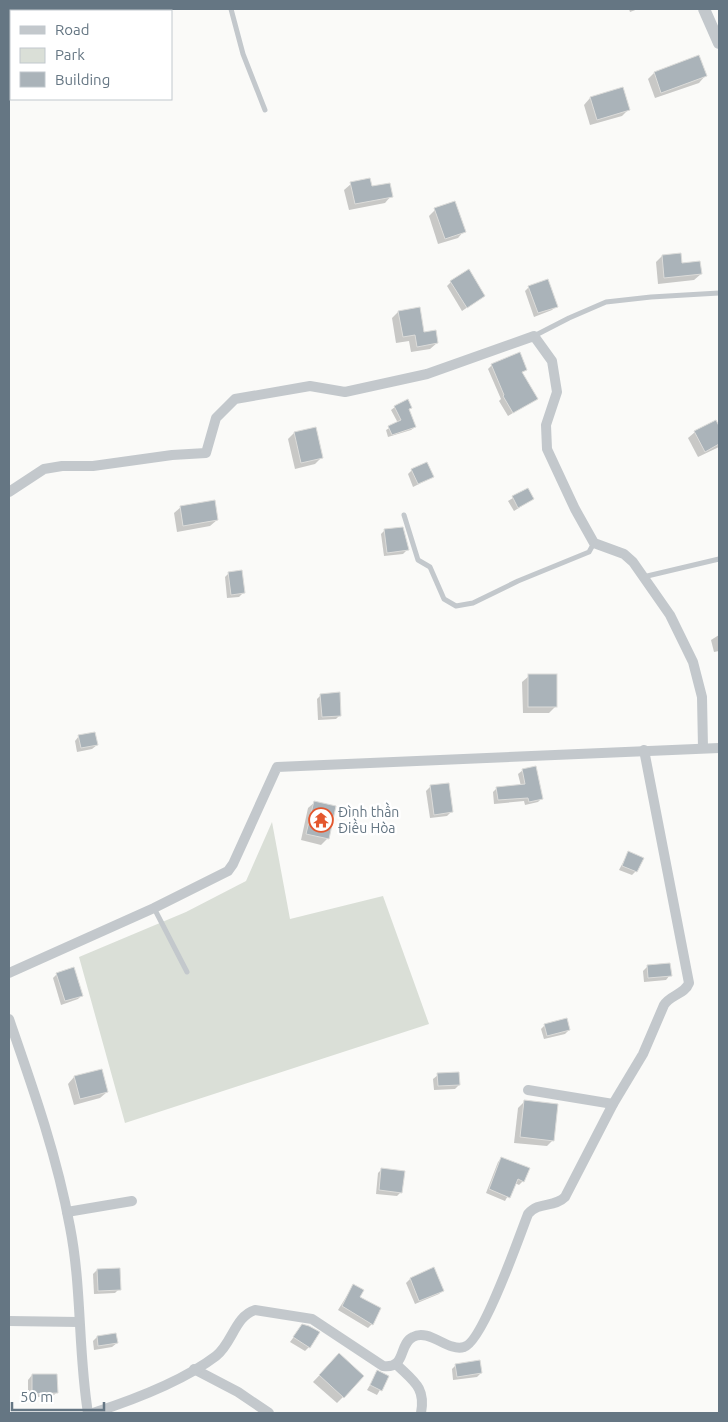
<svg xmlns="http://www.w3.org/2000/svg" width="728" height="1422" font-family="Ubuntu,sans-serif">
<rect width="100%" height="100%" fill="#fafaf8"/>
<path fill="#dadfd7" d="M272 822 290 919 383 896 429 1024 125 1123 79 957 186 912 246 881Z"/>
<g fill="#0003">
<path d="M629 9H638L630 12Z"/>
<path d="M654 73 705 76 699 83 655 98 648 79Z"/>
<path d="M622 89 629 109 622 116 590 125 584 105 590 98Z"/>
<path d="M351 184 371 188 391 196 385 203 349 210 344 190Z"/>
<path d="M435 210 464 231 458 238 438 244 429 216Z"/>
<path d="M662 256 681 265 701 274 694 280 658 284 656 262Z"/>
<path d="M451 282 484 296 462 311 447 286Z"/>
<path d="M529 287 556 306 552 310 534 317 525 291Z"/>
<path d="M398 312 423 334 437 343 430 349 411 352 409 341 396 343 392 318Z"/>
<path d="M492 365 526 369 521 374 536 399 508 416 499 401 501 399 488 369Z"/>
<path d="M395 407H411L408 410 415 427 411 430 388 437 386 430 398 423 391 410Z"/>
<path d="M716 421 719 428V447L698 457 688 438 695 432Z"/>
<path d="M294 433 322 457 315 464 295 469 288 439Z"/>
<path d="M412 470 433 477 413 487 408 474Z"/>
<path d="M528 489 533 499 514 511 508 501Z"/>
<path d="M181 507 217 520 210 526 177 532 174 513Z"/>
<path d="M385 530 407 550 403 554 384 556 381 534Z"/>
<path d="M229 573 243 593 239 597 227 598 225 577Z"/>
<path d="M719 635V651L714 652 711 640Z"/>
<path d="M529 676 556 706 549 713H523L522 682Z"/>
<path d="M321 695 340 715 336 719 318 720 317 699Z"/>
<path d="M79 736 97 745 92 749 77 752 75 741Z"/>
<path d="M523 770 542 798 538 802 525 805 524 801 494 804 493 792 497 788 521 786 518 774Z"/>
<path d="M448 784 451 812 447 816 430 818 426 791 430 787Z"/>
<path d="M315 802 328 838 321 845 301 840 308 808Z"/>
<path d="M628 853 636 871 632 875 619 870Z"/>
<path d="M647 967 670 975 666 980 644 982 643 971Z"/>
<path d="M57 974 82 995 78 999 61 1005 53 978Z"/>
<path d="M545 1025 569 1030 565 1034 544 1039 541 1029Z"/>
<path d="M438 1075 459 1085 455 1089 434 1090 433 1079Z"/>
<path d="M74 1077 107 1092 100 1098 74 1105 68 1084Z"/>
<path d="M525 1101 553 1140 547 1146 514 1143 518 1108Z"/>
<path d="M502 1158 523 1181 519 1185 515 1183 505 1201 486 1193 498 1162Z"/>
<path d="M382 1169 401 1192 397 1196 376 1194 378 1173Z"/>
<path d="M434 1269 443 1290 439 1294 415 1304 406 1283 410 1279Z"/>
<path d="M97 1270 119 1289 115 1293 94 1294 93 1274Z"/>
<path d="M353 1286 372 1324 368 1328 338 1310Z"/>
<path d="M302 1326 309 1347 305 1351 290 1342Z"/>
<path d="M97 1337 117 1343 112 1347 94 1350 93 1341Z"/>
<path d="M333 1361 343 1397 337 1403 313 1382Z"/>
<path d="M456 1365 481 1373 477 1377 453 1380 452 1369Z"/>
<path d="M378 1372 388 1376 377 1395 367 1390Z"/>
<path d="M32 1375 56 1393 52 1397H28V1380Z"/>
</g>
<g fill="#aab3b9" stroke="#dcdcda">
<path d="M699 55 707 76 661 93 654 72Z"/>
<path d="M623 87 630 110 597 120 590 97Z"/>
<path d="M370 178 372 186 390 183 393 197 355 204 350 182Z"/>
<path d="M455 201 466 232 445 239 434 208Z"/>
<path d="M681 253 682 263 700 261 702 274 664 278 662 255Z"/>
<path d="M469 269 485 296 467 308 450 281Z"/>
<path d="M548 279 558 307 538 313 528 286Z"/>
<path d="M420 307 424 332 436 330 438 343 417 347 415 335 403 337 398 311Z"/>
<path d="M520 352 527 370 522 372 538 399 513 413 503 396 504 395 491 364Z"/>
<path d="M408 399 412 408 409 409 416 427 392 435 388 426 401 420 394 406Z"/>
<path d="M716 420 719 426V444L705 452 694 431Z"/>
<path d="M316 427 323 458 301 463 294 432Z"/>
<path d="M427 462 434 477 418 484 411 469Z"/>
<path d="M528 488 534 499 518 508 512 496Z"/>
<path d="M215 500 218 520 183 526 180 506Z"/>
<path d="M403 527 409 550 387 553 384 529Z"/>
<path d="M242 570 245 593 231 595 228 572Z"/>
<rect x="528" y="674" width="29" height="33"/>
<path d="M340 692 341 716 322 717 320 694Z"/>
<path d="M95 732 98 745 81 748 78 735Z"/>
<path d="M536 766 543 799 529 802 528 798 498 800 496 787 525 784 522 769Z"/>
<path d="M449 783 453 812 434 815 430 785Z"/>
<path d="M314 801 336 806 329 839 306 834Z"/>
<path d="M628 851 644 858 637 872 622 866Z"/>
<path d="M670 963 672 976 648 978 647 965Z"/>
<path d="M74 967 83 996 65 1001 56 973Z"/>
<path d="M567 1018 570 1030 547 1036 544 1024Z"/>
<path d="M102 1069 108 1092 80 1099 74 1076Z"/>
<path d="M459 1072 460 1085 438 1086 437 1073Z"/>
<path d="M524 1100 558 1104 554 1141 520 1137Z"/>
<path d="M501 1157 530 1168 524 1182 518 1179 510 1198 489 1189Z"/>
<path d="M381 1168 405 1171 402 1193 379 1190Z"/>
<path d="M434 1267 444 1291 419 1301 410 1278Z"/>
<path d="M120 1268 121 1290 98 1291 97 1269Z"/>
<path d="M353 1284 364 1290 360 1297 381 1308 373 1325 342 1306Z"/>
<path d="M302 1324 309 1326 320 1332 310 1348 293 1337Z"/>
<path d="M116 1333 118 1343 98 1346 97 1336Z"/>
<path d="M339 1353 364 1376 344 1398 319 1375Z"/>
<path d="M480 1360 482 1373 457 1377 455 1364Z"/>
<path d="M377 1370 389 1376 382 1391 370 1385Z"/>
<path d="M32 1374H57L58 1393 32 1394Z"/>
</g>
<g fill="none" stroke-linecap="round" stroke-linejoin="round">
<g stroke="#c3c8cc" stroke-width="5">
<path d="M231 9 243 54 265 110"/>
<path d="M534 336 569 318 606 302 651 297 719 293"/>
<path d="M404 515 418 560 430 567 444 599 456 606 473 603 518 581 589 552 594 543"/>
<path d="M643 577 719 559"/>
<path d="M154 908 187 972"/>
</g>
<g stroke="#c3c8cc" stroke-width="10">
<path d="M9 492 44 469 62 466H93L172 455 206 453 216 418 235 399 310 386 345 392 427 374 534 336 552 361 557 392 546 425 547 449 575 509 594 543 624 554 633 562 670 615 693 662 702 697 703 748"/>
<path d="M9 973 154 908 228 871 233 864 277 767 719 748"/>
<path d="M9 1019C33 1088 57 1156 70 1227 82 1289 78 1352 88 1413"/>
<path d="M528 1090 613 1104"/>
<path d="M67 1212 132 1201"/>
<path d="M9 1321 79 1322"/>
<path d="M396 1364C413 1381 426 1387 421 1413"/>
<path d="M194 1369 238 1392 269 1413"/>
<path d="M93 1413C133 1400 182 1382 216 1356 232 1344 235 1316 255 1310L312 1319 383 1366C407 1369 398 1344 413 1337 429 1328 448 1352 464 1347 482 1343 520 1235 528 1214 539 1201 554 1208 565 1197L613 1104 643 1054 664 1005C670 995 685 994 689 983L644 750"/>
</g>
<path stroke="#c3c8cc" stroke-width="12" d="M704 9 719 43"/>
</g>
<defs>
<g id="temple-ring" transform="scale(1.25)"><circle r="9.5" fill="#fff" stroke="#e4572e" stroke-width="1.5"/><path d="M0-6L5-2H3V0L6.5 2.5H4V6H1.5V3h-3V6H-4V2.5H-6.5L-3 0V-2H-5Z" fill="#e4572e"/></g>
</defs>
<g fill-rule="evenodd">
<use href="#temple-ring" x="321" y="820"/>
</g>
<g text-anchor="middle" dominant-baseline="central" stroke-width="5" stroke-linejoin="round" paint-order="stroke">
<g font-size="14" fill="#657683" stroke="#fff" text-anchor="start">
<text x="338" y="812">Đình thần<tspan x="338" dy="16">Điều Hòa</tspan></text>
</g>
</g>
<rect width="728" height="1422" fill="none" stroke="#657683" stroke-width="20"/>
<rect x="10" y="10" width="162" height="90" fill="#ffffff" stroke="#c1c8cd"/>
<rect x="20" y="26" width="25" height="8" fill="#c3c8cc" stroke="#c1c8cd"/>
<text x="55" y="35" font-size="15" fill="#657683">Road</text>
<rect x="20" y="48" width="25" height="15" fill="#dadfd7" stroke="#c1c8cd"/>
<text x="55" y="60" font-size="15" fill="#657683">Park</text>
<rect x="20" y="72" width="25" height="15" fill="#aab3b9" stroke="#c1c8cd"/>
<text x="55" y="85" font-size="15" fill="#657683">Building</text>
<path d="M12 1402v8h92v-8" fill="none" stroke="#657683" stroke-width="2.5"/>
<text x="20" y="1402" font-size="15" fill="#657683" stroke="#ffffff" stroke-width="4" paint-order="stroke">50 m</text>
</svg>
